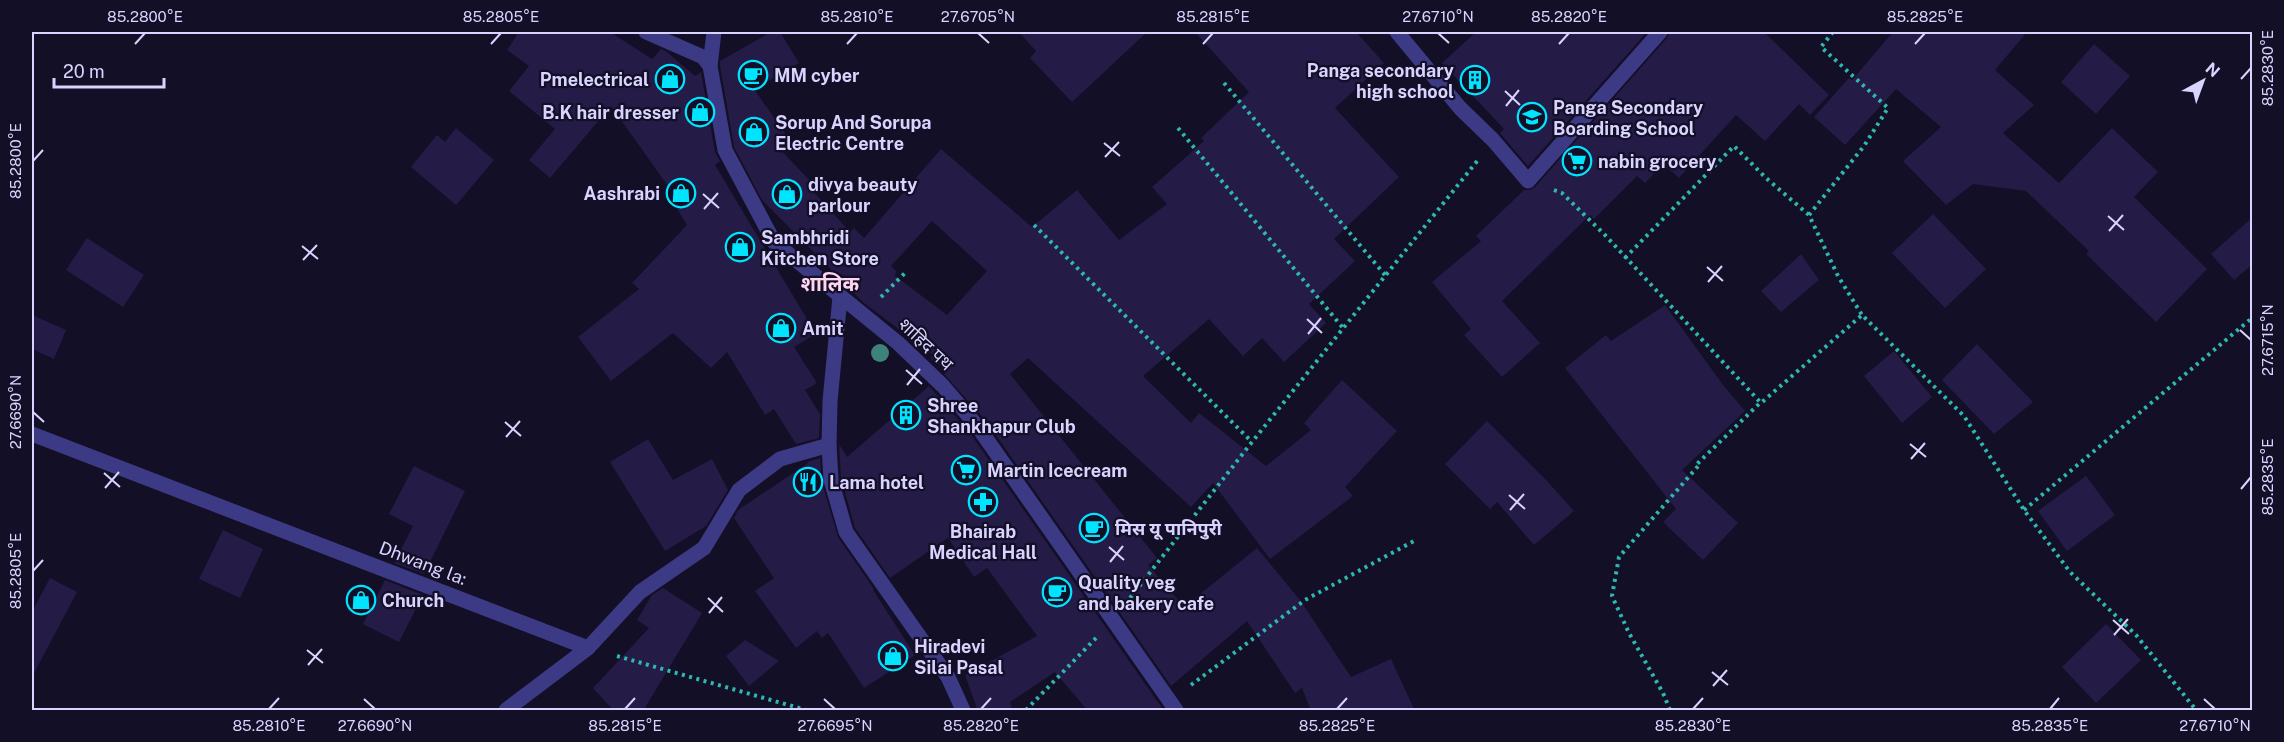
<svg xmlns="http://www.w3.org/2000/svg" width="2284" height="742" font-family="'Public Sans','Noto Sans Devanagari',sans-serif">
<rect width="100%" height="100%" fill="#130f26"/>
<g fill="#241b47" fill-rule="evenodd">
<path d="M519 32H610L652 59 661 49 667 52 695 76 701 72 715 152 720 161 715 165 816 334 794 347 817 383 805 390 820 414 819 438 796 444 774 409 765 415 727 352 711 368 673 333 611 381 578 337 639 289 632 283 687 225 666 191 670 189 611 106 550 178 529 160 555 129 509 91 529 66 507 50Z"/>
<path d="M771 32H780L799 63 754 89 787 136 775 144 815 186 811 189 850 232 854 228 864 238 941 149 1032 227 1077 190 1119 240 1167 204 1152 187 1204 141 1201 138 1249 92 1195 32H1356L1384 63 1335 108 1399 177 1334 239 1355 261 1309 304 1326 323 1284 362 1262 338 1243 356 1209 319 1143 376 1191 423 1199 413 1266 466 1311 430 1304 423 1342 380 1397 431 1345 487 1353 496 1270 559 1213 483 1191 507 1028 358 1010 374 1157 558 1148 565 1184 607 1257 548 1300 600 1351 677 1391 659 1415 711H1311L1302 688 1295 693 1247 621 1171 686 986 421 944 374 947 371 930 358 933 355 864 303 762 200 734 147 720 66V61ZM932 221 987 271 947 315 894 275 897 272 891 266Z"/>
<path d="M1019 32H1147L1072 102 1030 58 1036 51Z"/>
<path d="M1476 32H1647L1528 166 1500 133 1504 129 1442 63Z"/>
<path d="M1669 32H1764L1829 95 1810 115 1799 104 1765 141 1736 115 1679 178 1663 164 1645 183 1637 176 1594 219 1590 215 1502 301 1540 343 1502 377 1464 335 1471 329 1432 282 1481 241 1476 236 1524 190H1530L1535 187 1667 38Z"/>
<path d="M1893 32H2027L1995 70 2034 105 2003 133 2059 183 2112 128 2158 172 2134 197 2207 269 2156 322 2086 254 2089 251 2026 191 1973 184 1946 205 1903 161 1941 127 1896 89 1845 145 1814 117 1849 78 1852 80Z"/>
<path d="M2094 44 2130 76 2096 114 2061 82Z"/>
<path d="M456 128 494 160 456 205 411 167 437 135 445 142Z"/>
<path d="M1933 214 1986 269 1945 308 1892 253Z"/>
<path d="M2253 217V264L2234 280 2211 254Z"/>
<path d="M87 238 144 275 123 307 66 270Z"/>
<path d="M1801 254 1819 280 1781 312 1761 291Z"/>
<path d="M1665 305 1723 385 1745 411 1682 470 1738 523 1703 560 1663 522 1676 509 1565 368 1606 335 1611 341Z"/>
<path d="M32 315 66 330 54 359 32 349Z"/>
<path d="M1977 344 2033 402 1994 434 1942 380Z"/>
<path d="M1894 351 1932 397 1902 423 1864 376Z"/>
<path d="M929 386 970 433 1164 711H1088L1055 672 1010 702 1013 711H978L965 675 1037 636 987 568 974 577 948 538 890 578 855 528 841 478 839 444 847 457Z"/>
<path d="M1487 421 1547 481 1574 511 1534 545 1497 502 1490 509 1445 464Z"/>
<path d="M648 439 673 480 712 459 728 490 706 526 665 551 610 462Z"/>
<path d="M820 458 822 483 838 537 874 589 873 590 915 655 864 688 828 633 822 638 817 631 796 648 755 591 774 578 734 518 738 510 808 463 807 462Z"/>
<path d="M414 466 465 491 424 574 394 563 413 526 389 514Z"/>
<path d="M2086 476 2115 515 2067 551 2038 511Z"/>
<path d="M223 530 263 549 240 598 199 579Z"/>
<path d="M50 578 77 592 32 677V612Z"/>
<path d="M385 580 423 595 399 642 363 624Z"/>
<path d="M663 588 702 613 643 711H614L593 688 649 628 637 620 652 595Z"/>
<path d="M2106 624 2141 660 2096 703 2062 667Z"/>
<path d="M745 640 779 661 749 686 726 656Z"/>
</g>
<g fill="none" stroke-linecap="round" stroke-linejoin="round">
<g stroke="#2fb8b0" stroke-width="4" stroke-dasharray="3 4.5" stroke-linecap="butt">
<path d="M1833 32 1821 47 1888 108 1864 146 1809 215 1838 276 1862 315"/>
<path d="M1224 83 1385 275"/>
<path d="M1178 128 1343 328"/>
<path d="M1554 190 1562 193 1604 234 1761 403 1862 315 1964 416 2024 510 2070 572 2136 635 2196 710"/>
<path d="M1034 225 1252 442"/>
<path d="M1625 258 1734 146 1766 178 1809 215"/>
<path d="M881 297 907 271"/>
<path d="M2024 510 2252 318"/>
<path d="M1130 598 1252 442 1478 160"/>
<path d="M617 656 806 710"/>
<path d="M1191 685 1305 600 1414 541"/>
<path d="M1026 710 1096 638"/>
<path d="M1670 710 1663 693 1629 633 1612 596 1619 557 1699 465 1697 464 1760 403"/>
</g>
<g stroke="#3d3a85" stroke-width="15">
<path d="M646 32 703 57 710 66"/>
<path d="M1397 32 1460 108 1493 140 1528 181 1660 32"/>
<path d="M840 297 830 401 829 445 831 480 846 532 948 677 963 710"/>
<path d="M32 434 588 648"/>
<path d="M506 710 588 648 640 592 704 548 739 490 780 459 829 445"/>
</g>
<path stroke="#3d3a85" stroke-width="15" d="M714 32 710 66 725 150 774 242 898 343 943 386 978 427 1176 710"/>
</g>
<circle fill="#3d827b" cx="880" cy="353" r="9"/>
<path fill="none" stroke="#d9d4ff" stroke-width="2" d="M978 33 989 43M1438 33 1449 43M135 44 145 33M491 44 501 33M847 44 857 33M1203 44 1213 33M1559 44 1569 33M1915 44 1925 33M2241 79 2251 68M1505 91 1520 105M1506 106 1519 90M1104 143 1120 156M1105 157 1119 142M33 161 43 150M703 194 719 208M704 209 718 193M2108 216 2124 230M2109 231 2123 215M302 246 318 259M303 260 317 245M1707 267 1723 281M1708 282 1722 266M1307 319 1322 333M2240 330 2251 340M1308 334 1321 318M906 370 922 384M907 385 920 369M33 412 44 422M505 422 521 436M506 437 520 421M1910 444 1926 457M1911 459 1925 443M104 473 120 487M105 488 119 472M2241 489 2251 477M1509 495 1525 509M1510 510 1524 494M1109 547 1124 560M1110 562 1123 546M33 571 43 560M708 598 723 612M709 613 722 597M2113 620 2129 634M2114 635 2128 619M307 650 323 663M308 665 322 649M1712 672 1728 685M1713 686 1727 670M364 699 375 709M824 699 835 709M2204 699 2215 709M269 709 279 698M625 709 635 698M981 709 991 698M1337 709 1347 698M1693 709 1703 698M2050 709 2059 698"/>
<defs>
<g id="cafe-ring" transform="scale(1.5)"><circle r="9.5" fill="#130f26" stroke="#00e5ff" stroke-width="1.5"/><path d="M-5.5-4.5H6V0H3Q3 3.5 0 3.5H-2.5Q-5.5 3.5-5.5 0ZM3-3.2v2h1.7v-2ZM-6 4.5H4V6H-6Z" fill="#00e5ff"/></g>
<g id="shop-ring" transform="scale(1.5)"><circle r="9.5" fill="#130f26" stroke="#00e5ff" stroke-width="1.5"/><path d="M-5-2.5h2.3a2.7 3.5 0 0 1 5.4 0H5L5.5 6h-11ZM-1.5-2.5h3a1.5 2.3 0 0 0-3 0Z" fill="#00e5ff"/></g>
<g id="building-ring" transform="scale(1.5)"><circle r="9.5" fill="#130f26" stroke="#00e5ff" stroke-width="1.5"/><path d="M-4-6H4V6H1V3H-1V6H-4ZM-2.5-4.3h1.7v1.8h-1.7ZM.8-4.3h1.7v1.8H.8ZM-2.5-1h1.7V.8h-1.7ZM.8-1h1.7V.8H.8Z" fill="#00e5ff"/></g>
<g id="school-ring" transform="scale(1.5)"><circle r="9.5" fill="#130f26" stroke="#00e5ff" stroke-width="1.5"/><path d="M0-5L7-2L0 1L-7-2ZM-4 1L0 2.5L4 1V4Q0 6-4 4Z" fill="#00e5ff"/></g>
<g id="supermarket-ring" transform="scale(1.5)"><circle r="9.5" fill="#130f26" stroke="#00e5ff" stroke-width="1.5"/><path d="M-6-5.5h2.5l.6 2H6L4.5 2H-2.5L-4.4-4H-6ZM-1.5 3.2a1.3 1.3 0 1 0 .1 0ZM3 3.2a1.3 1.3 0 1 0 .1 0Z" fill="#00e5ff"/></g>
<g id="restaurant-ring" transform="scale(1.5)"><circle r="9.5" fill="#130f26" stroke="#00e5ff" stroke-width="1.5"/><path d="M-5-6h1v4h1v-4h1v4h1v-4h1v5L-1.5 .5V6h-2V.5L-5-1ZM5-6V6H3V1.5H1.5Q1.5-4 5-6Z" fill="#00e5ff"/></g>
<g id="pharmacy-ring" transform="scale(1.5)"><circle r="9.5" fill="#130f26" stroke="#00e5ff" stroke-width="1.5"/><path d="M-2-6h4v4h4v4h-4v4h-4v-4h-4v-4h4Z" fill="#00e5ff"/></g>
</defs>
<g fill-rule="evenodd">
<use href="#cafe-ring" x="753" y="75"/>
<use href="#shop-ring" x="670" y="79"/>
<use href="#building-ring" x="1475" y="80"/>
<use href="#shop-ring" x="700" y="112"/>
<use href="#school-ring" x="1532" y="117"/>
<use href="#shop-ring" x="754" y="132"/>
<use href="#supermarket-ring" x="1577" y="161"/>
<use href="#shop-ring" x="681" y="193"/>
<use href="#shop-ring" x="787" y="194"/>
<use href="#shop-ring" x="740" y="247"/>
<use href="#shop-ring" x="781" y="328"/>
<use href="#building-ring" x="906" y="415"/>
<use href="#supermarket-ring" x="966" y="470"/>
<use href="#restaurant-ring" x="808" y="482"/>
<use href="#pharmacy-ring" x="983" y="502"/>
<use href="#cafe-ring" x="1094" y="528"/>
<use href="#cafe-ring" x="1057" y="592"/>
<use href="#shop-ring" x="361" y="600"/>
<use href="#shop-ring" x="893" y="656"/>
</g>
<g text-anchor="middle" dominant-baseline="central" stroke-width="4.5" stroke-linejoin="round" paint-order="stroke">
<g font-size="18" font-weight="bold" fill="#d9d4ff" stroke="#130f26" text-anchor="start">
<text x="1454" y="70" text-anchor="end">Panga secondary<tspan x="1454" dy="21">high school</tspan></text>
<text x="774" y="75">MM cyber</text>
<text x="649" y="79" text-anchor="end">Pmelectrical</text>
<text x="1553" y="107">Panga Secondary<tspan x="1553" dy="21">Boarding School</tspan></text>
<text x="679" y="112" text-anchor="end">B.K hair dresser</text>
<text x="775" y="122">Sorup And Sorupa<tspan x="775" dy="21">Electric Centre</tspan></text>
<text x="1598" y="161">nabin grocery</text>
<text x="808" y="184">divya beauty<tspan x="808" dy="21">parlour</tspan></text>
<text x="660" y="193" text-anchor="end">Aashrabi</text>
<text x="761" y="237">Sambhridi<tspan x="761" dy="21">Kitchen Store</tspan></text>
<text x="802" y="328">Amit</text>
<text x="927" y="405">Shree<tspan x="927" dy="21">Shankhapur Club</tspan></text>
<text x="987" y="470">Martin Icecream</text>
<text x="829" y="482">Lama hotel</text>
<text x="1115" y="528">मिस यू पानिपुरी</text>
<text x="983" y="531" text-anchor="middle">Bhairab<tspan x="983" dy="21">Medical Hall</tspan></text>
<text x="1078" y="582">Quality veg<tspan x="1078" dy="21">and bakery cafe</tspan></text>
<text x="382" y="600">Church</text>
<text x="914" y="646">Hiradevi<tspan x="914" dy="21">Silai Pasal</tspan></text>
</g>
<g font-size="18" fill="#d9d4ff" stroke="#130f26">
<text transform="translate(926 344) rotate(43)">शाहिद पथ</text>
<text transform="translate(423 563) rotate(21)">Dhwang la:</text>
</g>
<g font-size="20" font-weight="bold" fill="#ffd6f0" stroke="#130f26">
<text x="830" y="284">शालिक</text>
</g>
</g>
<rect width="2284" height="742" fill="none" stroke="#130f26" stroke-width="66"/>
<g transform="translate(2203 81) rotate(41)" stroke="#130f26" stroke-width="4.5" paint-order="stroke">
<path d="M0-4.5L10 22L0 15L-10 22Z" fill="#d9d4ff"/>
<text y="-9" font-size="16" font-weight="bold" text-anchor="middle" fill="#d9d4ff">N</text>
</g>
<path d="M54 78v9h110v-9" fill="none" stroke="#d9d4ff" stroke-width="3"/>
<text x="63" y="78" font-size="18" fill="#d9d4ff" stroke="#130f26" stroke-width="4.5" paint-order="stroke">20 m</text>
<rect x="33" y="33" width="2218" height="676" fill="none" stroke="#d9d4ff" stroke-width="2"/>
<g font-size="15" text-anchor="middle" fill="#d9d4ff">
<text x="145" y="22">85.2800°E</text>
<text x="501" y="22">85.2805°E</text>
<text x="857" y="22">85.2810°E</text>
<text x="978" y="22">27.6705°N</text>
<text x="1213" y="22">85.2815°E</text>
<text x="1438" y="22">27.6710°N</text>
<text x="1569" y="22">85.2820°E</text>
<text x="1925" y="22">85.2825°E</text>
<text transform="translate(2268 68) rotate(-90)" y="5">85.2830°E</text>
<text transform="translate(16 161) rotate(-90)" y="5">85.2800°E</text>
<text transform="translate(2268 340) rotate(-90)" y="5">27.6715°N</text>
<text transform="translate(16 412) rotate(-90)" y="5">27.6690°N</text>
<text transform="translate(2268 477) rotate(-90)" y="5">85.2835°E</text>
<text transform="translate(16 571) rotate(-90)" y="5">85.2805°E</text>
<text x="269" y="731">85.2810°E</text>
<text x="375" y="731">27.6690°N</text>
<text x="625" y="731">85.2815°E</text>
<text x="835" y="731">27.6695°N</text>
<text x="981" y="731">85.2820°E</text>
<text x="1337" y="731">85.2825°E</text>
<text x="1693" y="731">85.2830°E</text>
<text x="2050" y="731">85.2835°E</text>
<text x="2215" y="731">27.6710°N</text>
</g>
</svg>
